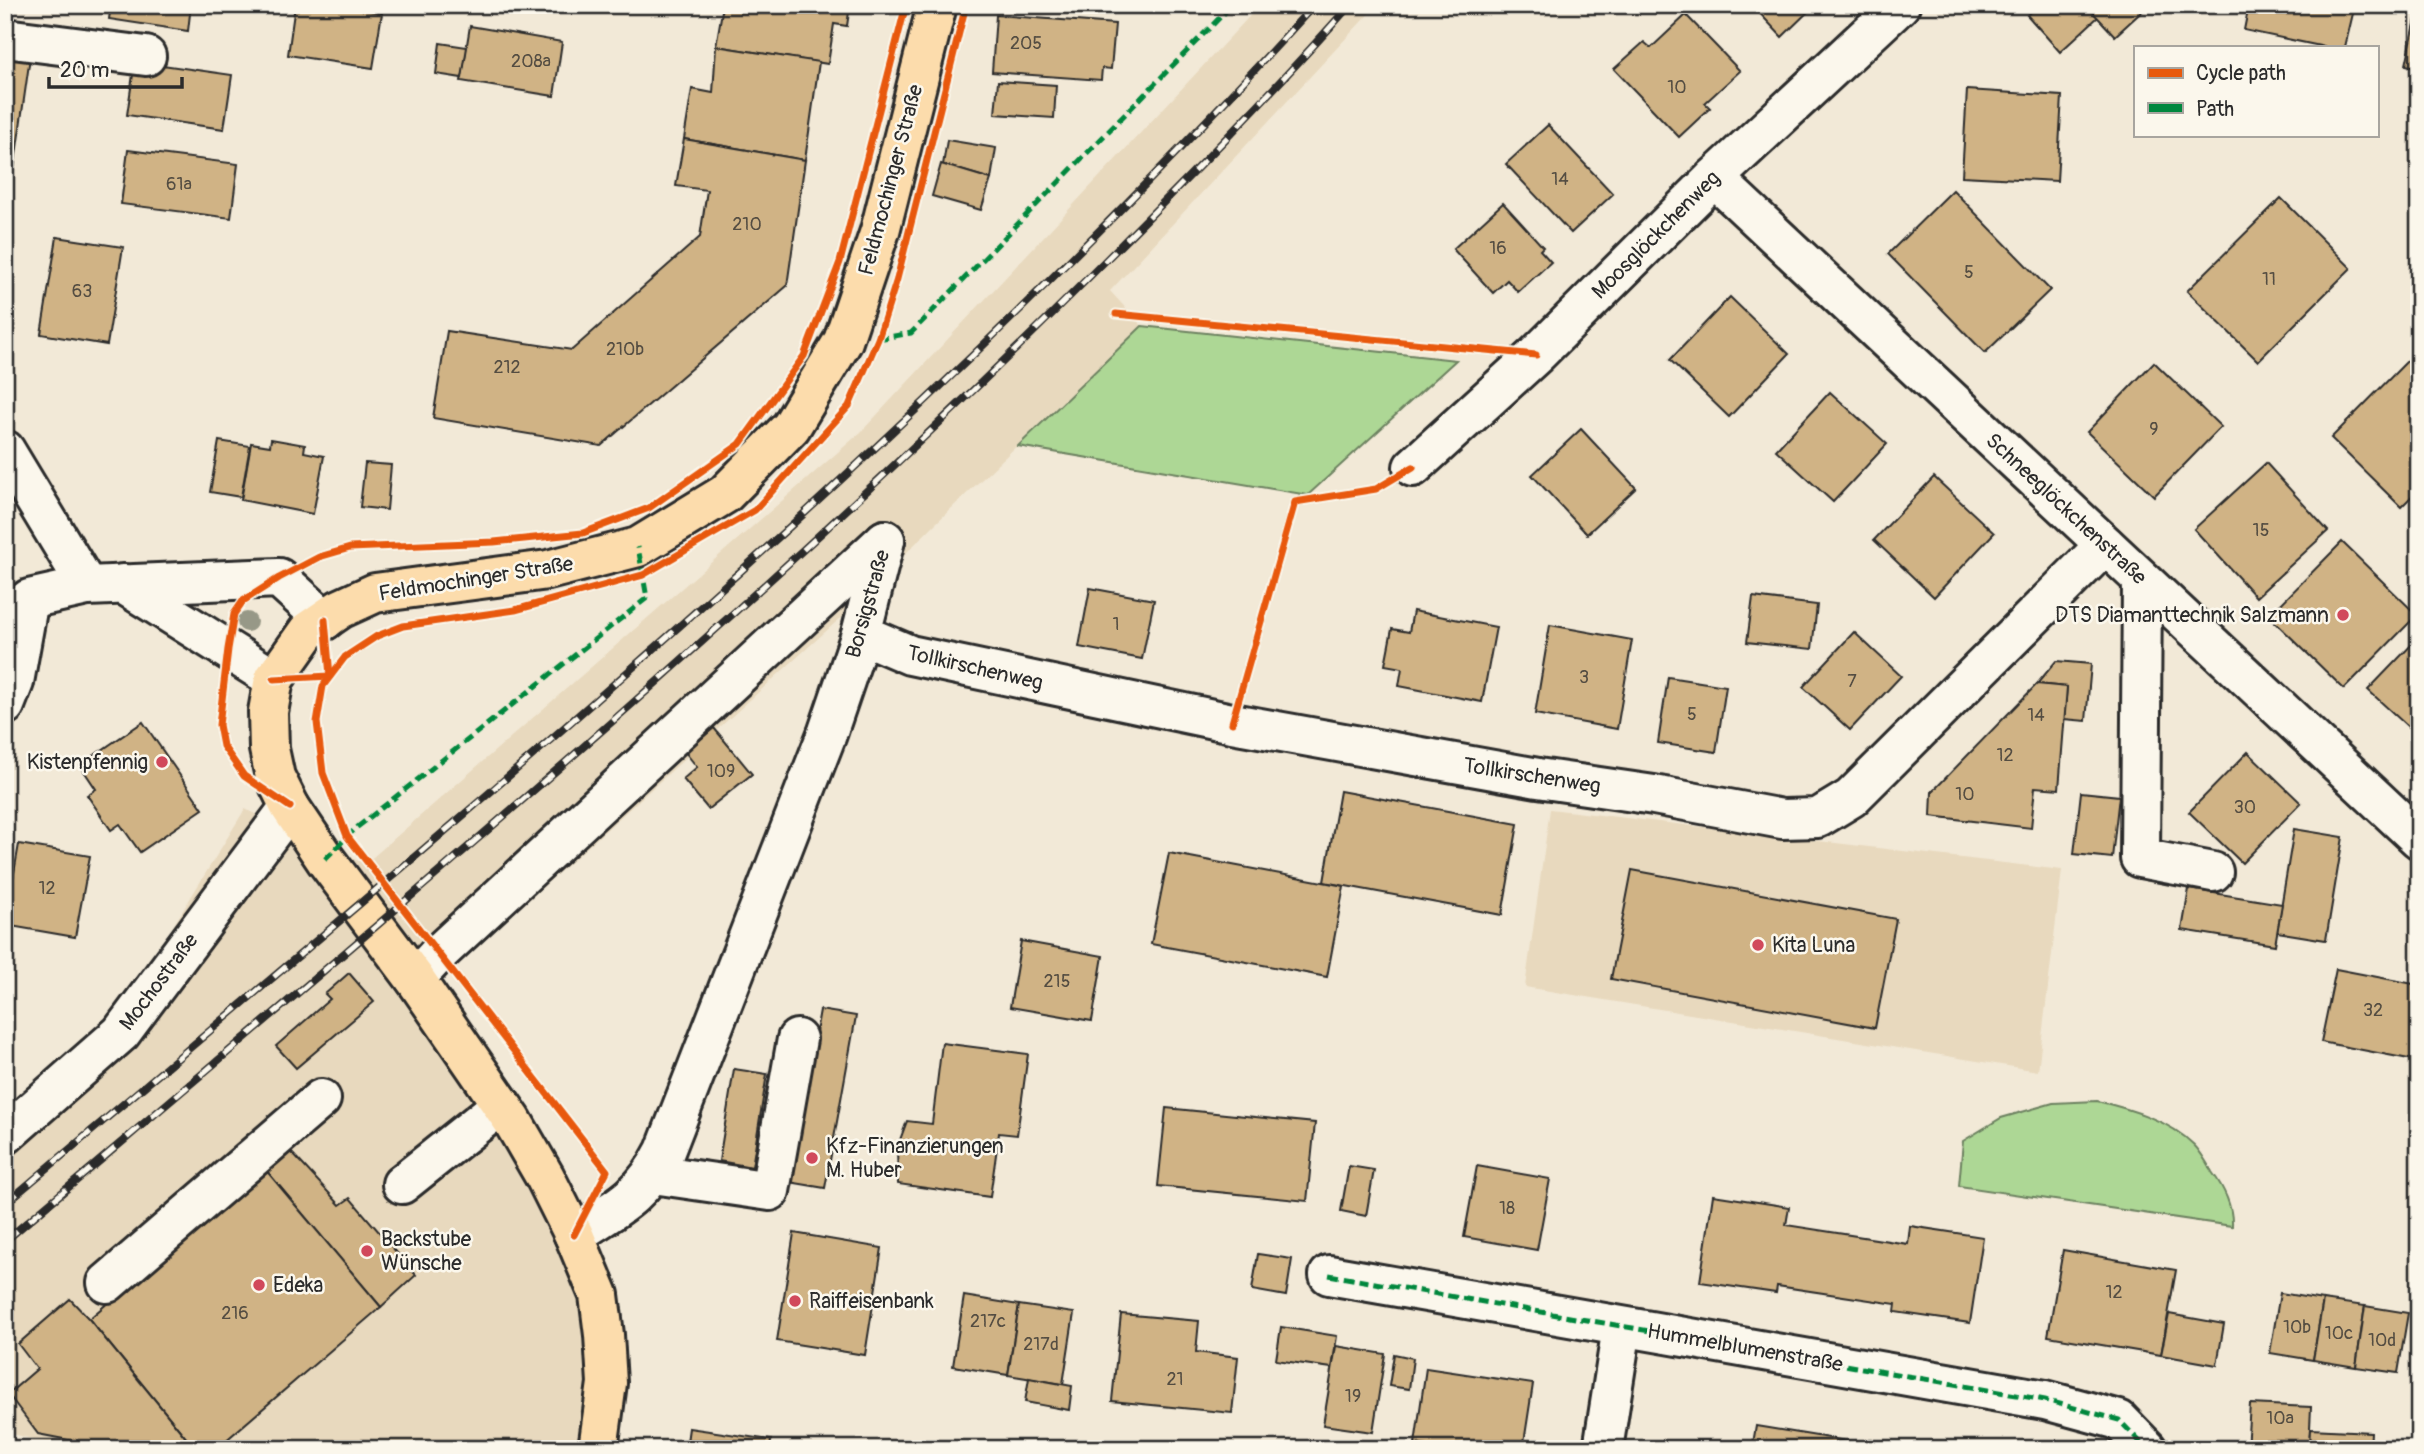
<svg xmlns="http://www.w3.org/2000/svg" width="2424" height="1454" font-family="Pangolin,sans-serif">
<rect width="100%" height="100%" fill="#f2e9d7"/>
<filter id="ink" filterUnits="userSpaceOnUse"><feTurbulence type="fractalNoise" baseFrequency=".0143" numOctaves="2"/><feDisplacementMap in="SourceGraphic" scale="14" xChannelSelector="R" yChannelSelector="G"/><feConvolveMatrix kernelMatrix="1 2 1 2 8 2 1 2 1" color-interpolation-filters="sRGB"/></filter>
<g filter="url(#ink)">
<g fill="#e8d9be">
<path d="M1260 5H1377L1110 291 1142 326 934 525 845 614 429 990 562 1190 593 1347 580 1449H73L5 1432V1114L131 995 245 809 365 864 861 432Z"/>
<path d="M1550 809 2062 870 2038 1071 1525 987Z"/>
</g>
<g fill="#add795" stroke="#6c8160" stroke-width="2">
<path d="M1142 326 1456 360 1308 495 1018 446Z"/>
<path d="M2097 1101C2130 1109 2169 1120 2194 1145 2201 1152 2207 1163 2212 1172 2224 1188 2233 1206 2232 1226L1959 1186 1963 1141 2001 1118 2053 1103Z"/>
</g>
<g fill="#d0b385" stroke="#2b2b2b" stroke-width="2">
<path d="M111 5H191L188 31 109 19Z"/>
<path d="M295 5H335L382 13 373 68 288 55Z"/>
<path d="M723 5H850L847 26 834 24 828 64 716 46Z"/>
<path d="M1752 5H1815L1782 37Z"/>
<path d="M2038 5H2086L2098 17 2060 52 2027 15Z"/>
<path d="M2086 5H2149L2115 36Z"/>
<path d="M2249 5H2355L2345 47H2325L2244 30Z"/>
<path d="M2419 5V68L2406 65Z"/>
<path d="M996 15 1115 24 1111 69 1102 68 1101 80 992 72Z"/>
<path d="M1686 15 1740 71 1705 103 1710 108 1679 137 1614 69 1644 42 1651 48Z"/>
<path d="M470 26 562 42 554 96 461 81Z"/>
<path d="M440 43 467 47 462 78 436 74Z"/>
<path d="M716 46 819 62 805 160 684 139 692 89 713 93Z"/>
<path d="M5 47 31 50 14 169 5 168Z"/>
<path d="M135 61 232 75 224 129 127 115Z"/>
<path d="M998 81 1056 85 1054 118 995 114Z"/>
<path d="M1967 90 2062 96 2057 181 1962 176Z"/>
<path d="M1548 125 1613 194 1571 233 1506 164Z"/>
<path d="M684 139 805 160 787 286 601 446 433 418 447 331 572 350 700 237 707 190 676 186Z"/>
<path d="M947 140 996 148 991 179 943 165Z"/>
<path d="M128 150 238 164 231 218 121 204Z"/>
<path d="M941 164 991 179 981 210 932 196Z"/>
<path d="M1953 190 2050 290 1985 353 1888 254Z"/>
<path d="M2281 198 2351 268 2258 361 2187 291Z"/>
<path d="M1503 203 1543 247 1540 250 1551 262 1518 292 1507 280 1493 293 1453 249Z"/>
<path d="M57 237 123 247 107 345 41 334Z"/>
<path d="M1730 297 1789 354 1729 417 1670 360Z"/>
<path d="M2419 349V489L2401 507 2331 438Z"/>
<path d="M2154 362 2221 427 2154 496 2087 432Z"/>
<path d="M1830 392 1887 444 1833 502 1776 450Z"/>
<path d="M1581 429 1636 488 1587 534 1532 475Z"/>
<path d="M271 439 305 445 304 452 324 456 313 514 241 500 251 443 270 446Z"/>
<path d="M219 441 250 446 241 497 210 492Z"/>
<path d="M365 463 391 465 387 510 360 507Z"/>
<path d="M2266 463 2328 531 2256 597 2194 529Z"/>
<path d="M1934 477 1994 533 1934 597 1874 540Z"/>
<path d="M2342 542 2417 615 2344 689 2269 616Z"/>
<path d="M1090 588 1154 600 1142 659 1079 647Z"/>
<path d="M1753 597 1817 605 1812 649 1747 642Z"/>
<path d="M1413 611 1496 627 1482 702 1399 686 1402 668 1385 665 1392 629 1409 632Z"/>
<path d="M1550 625 1632 640 1617 729 1535 714Z"/>
<path d="M1854 632 1901 676 1850 730 1803 687Z"/>
<path d="M2419 637V737L2368 690Z"/>
<path d="M2056 661 2091 664 2086 721 2064 719 2067 687 2037 684Z"/>
<path d="M1668 677 1726 686 1716 752 1658 743Z"/>
<path d="M2037 684 2067 687 2059 789 2035 787 2031 828 1931 816 1932 792Z"/>
<path d="M143 722 203 809 140 852 120 824 111 830 87 795 96 789 80 765Z"/>
<path d="M714 728 752 774 708 809 683 779 697 767 685 752Z"/>
<path d="M2248 752 2301 803 2242 863 2189 812Z"/>
<path d="M1340 791 1518 824 1502 915 1324 882Z"/>
<path d="M2081 792 2119 796 2112 858 2074 854Z"/>
<path d="M2294 829 2343 837 2326 940 2277 932Z"/>
<path d="M19 844 90 856 75 937 5 925Z"/>
<path d="M1169 853 1344 886 1327 977 1151 944Z"/>
<path d="M1632 870 1896 919 1875 1028 1611 979Z"/>
<path d="M2189 889 2282 904 2275 945 2182 930Z"/>
<path d="M1021 941 1103 956 1092 1021 1010 1007Z"/>
<path d="M2336 969 2419 985V1035L2414 1060 2321 1042Z"/>
<path d="M349 973 374 1002 296 1068 276 1046 330 999 325 994Z"/>
<path d="M820 1010 856 1016 825 1188 789 1182Z"/>
<path d="M942 1043 1028 1054 1017 1135 999 1133 990 1197 898 1184 897 1148 907 1121 932 1124Z"/>
<path d="M734 1069 767 1074 752 1167 719 1161Z"/>
<path d="M1166 1108 1315 1123 1307 1201 1158 1186Z"/>
<path d="M291 1152 340 1205 350 1198 416 1275 381 1307 265 1169Z"/>
<path d="M1349 1166 1374 1170 1366 1216 1341 1211Z"/>
<path d="M1477 1166 1550 1179 1537 1250 1464 1237Z"/>
<path d="M265 1169 381 1307 216 1449H195L89 1319Z"/>
<path d="M1713 1195 1789 1207 1786 1225 1908 1244 1910 1226 1983 1237 1970 1323 1895 1312 1896 1304 1777 1286 1776 1293 1700 1282Z"/>
<path d="M794 1233 882 1248 865 1355 777 1341Z"/>
<path d="M2063 1250 2176 1270 2161 1355 2048 1336Z"/>
<path d="M1258 1254 1292 1259 1286 1296 1252 1290Z"/>
<path d="M2280 1293 2323 1300 2313 1360 2270 1353Z"/>
<path d="M964 1296 1019 1305 1008 1375 953 1366Z"/>
<path d="M70 1299 89 1319 195 1449H115L38 1434 8 1394 37 1369 18 1344Z"/>
<path d="M2323 1300 2365 1306 2356 1367 2313 1360Z"/>
<path d="M1019 1305 1074 1313 1063 1384 1008 1375Z"/>
<path d="M2365 1306 2408 1313 2398 1373 2356 1367Z"/>
<path d="M1121 1314 1199 1321 1196 1352 1238 1357 1232 1413 1112 1401Z"/>
<path d="M2169 1314 2224 1324 2217 1365 2161 1355Z"/>
<path d="M1281 1327 1337 1336 1332 1368 1276 1360Z"/>
<path d="M1336 1346 1385 1354 1373 1432 1323 1425Z"/>
<path d="M1394 1354 1413 1358 1409 1389 1389 1386Z"/>
<path d="M1426 1368 1533 1384 1523 1449H1449L1415 1444Z"/>
<path d="M1029 1378 1072 1386 1069 1410 1025 1402Z"/>
<path d="M2250 1404 2311 1407 2309 1449H2247Z"/>
<path d="M1756 1426 1883 1447 1882 1449H1752Z"/>
<path d="M689 1428 771 1440 770 1449H686Z"/>
<path d="M2310 1429 2371 1432 2370 1449H2309Z"/>
</g>
<g fill="none" stroke-linecap="round" stroke-linejoin="round">
<g stroke="#2b2b2b" stroke-width="44">
<g id="minor">
<path d="M5 38 146 56"/>
<path d="M1714 178 2419 839"/>
<path d="M5 450 87 586 279 578 325 620"/>
<path d="M1413 467 1536 355 1714 178 1900 5"/>
<path d="M2142 581 2140 858 2213 872"/>
<path d="M123 584 274 679"/>
<path d="M861 634 910 655 1232 723 1538 778 1654 795 1782 819 1818 818 1851 798 2105 545"/>
<path d="M5 705 14 682 29 599 87 586"/>
<path d="M415 979 438 954 885 540"/>
<path d="M5 1135 121 1033 290 807"/>
<path d="M653 1174 770 1191 797 1039"/>
<path d="M402 1184 501 1105"/>
<path d="M574 1235C616 1208 641 1198 665 1151L827 734 861 634 885 540"/>
<path d="M1329 1275 2045 1400 2119 1420 2147 1449"/>
<path d="M107 1283 321 1099"/>
<path d="M1603 1449 1622 1327"/>
</g>
</g>
<g stroke="#2b2b2b" stroke-width="44">
<path id="major" d="M598 1449 607 1383 604 1335 599 1295 574 1235 545 1177 512 1120 415 979 325 859 290 807 275 777 269 749 268 712 274 679 308 631 340 609 375 593 548 570 638 547 725 494 791 427 843 341 880 231 937 5"/>
</g>
<use href="#minor" stroke="#fbf7ec" stroke-width="38"/>
<use href="#major" stroke="#fcdcac" stroke-width="38"/>
<g stroke="#2b2b2b" stroke-width="8">
<g id="rail">
<path d="M5 1204C456 822 916 445 1314 5"/>
<path d="M5 1241C381 922 761 607 1109 257 1191 175 1273 92 1350 5"/>
</g>
</g>
<use href="#rail" stroke="#fbf7ec" stroke-width="5" stroke-dasharray="16" stroke-linecap="butt"/>
<g stroke="#00873e" stroke-width="5" stroke-dasharray="10 5" stroke-linecap="butt">
<path d="M878 339 911 333 1232 5"/>
<path d="M325 859 355 829 647 598 638 547"/>
<path d="M1329 1275 2045 1400 2119 1420 2147 1449"/>
</g>
<g stroke="#fbf7ec" stroke-width="11">
<g id="cycleway">
<path d="M1116 314 1536 355"/>
<path d="M274 679 330 676 325 620"/>
<path d="M1232 723 1295 502 1376 489 1413 467"/>
<path d="M290 807 244 776 223 746 219 725 228 649 234 614 243 601 279 578 319 557 350 548 494 542 583 533 649 508 740 444 804 356 840 262 906 5"/>
<path d="M574 1235 607 1171 347 836 323 773 317 722 323 686 345 657 377 636 403 626 515 610 643 575 755 510 849 406 878 339 897 279 966 5"/>
</g>
</g>
<use href="#cycleway" stroke="#e8590c" stroke-width="7"/>
</g>
<circle fill="#979887" cx="247" cy="622" r="10"/>
</g>
<g fill="#d1495b" stroke="#fbf7ec" stroke-width="2.5">
<circle cx="2343" cy="615" r="7"/>
<circle cx="162" cy="762" r="7"/>
<circle cx="1758" cy="945" r="7"/>
<circle cx="812" cy="1158" r="7"/>
<circle cx="367" cy="1251" r="7"/>
<circle cx="259" cy="1285" r="7"/>
<circle cx="795" cy="1301" r="7"/>
</g>
<g text-anchor="middle" dominant-baseline="central" stroke-width="5" stroke-linejoin="round" paint-order="stroke">
<g font-size="18" fill="#544d42">
<text x="1026" y="43">205</text>
<text x="531" y="61">208a</text>
<text x="1677" y="87">10</text>
<text x="1560" y="179">14</text>
<text x="179" y="184">61a</text>
<text x="747" y="224">210</text>
<text x="1498" y="248">16</text>
<text x="1969" y="272">5</text>
<text x="2269" y="279">11</text>
<text x="82" y="291">63</text>
<text x="625" y="349">210b</text>
<text x="507" y="367">212</text>
<text x="2154" y="429">9</text>
<text x="2261" y="530">15</text>
<text x="1116" y="624">1</text>
<text x="1584" y="677">3</text>
<text x="1852" y="681">7</text>
<text x="1692" y="714">5</text>
<text x="2036" y="715">14</text>
<text x="2005" y="755">12</text>
<text x="721" y="771">109</text>
<text x="1965" y="794">10</text>
<text x="2245" y="807">30</text>
<text x="47" y="888">12</text>
<text x="1057" y="981">215</text>
<text x="2373" y="1010">32</text>
<text x="1507" y="1208">18</text>
<text x="2114" y="1292">12</text>
<text x="235" y="1313">216</text>
<text x="988" y="1321">217c</text>
<text x="2297" y="1327">10b</text>
<text x="2339" y="1333">10c</text>
<text x="2382" y="1340">10d</text>
<text x="1041" y="1344">217d</text>
<text x="1175" y="1379">21</text>
<text x="1353" y="1396">19</text>
<text x="2280" y="1418">10a</text>
</g>
<g font-size="21" fill="#2b2b2b" stroke="#fbf7ec">
<text transform="translate(891 180) rotate(-75)">Feldmochinger Straße</text>
<text transform="translate(1656 235) rotate(-45)">Moosglöckchenweg</text>
<text transform="translate(2066 509) rotate(43)">Schneeglöckchenstraße</text>
<text transform="translate(476 579) rotate(-9)">Feldmochinger Straße</text>
<text transform="translate(868 604) rotate(-74)">Borsigstraße</text>
<text transform="translate(975 668) rotate(13)">Tollkirschenweg</text>
<text transform="translate(1532 776) rotate(9)">Tollkirschenweg</text>
<text transform="translate(159 982) rotate(-53)">Mochostraße</text>
<text transform="translate(1745 1348) rotate(10)">Hummelblumenstraße</text>
</g>
<g font-size="21" fill="#2b2b2b" stroke="#fbf7ec" text-anchor="start">
<text x="2329" y="615" text-anchor="end">DTS Diamanttechnik Salzmann</text>
<text x="148" y="762" text-anchor="end">Kistenpfennig</text>
<text x="1772" y="945">Kita Luna</text>
<text x="826" y="1146">Kfz-Finanzierungen<tspan x="826" dy="24">M. Huber</tspan></text>
<text x="381" y="1239">Backstube<tspan x="381" dy="24">Wünsche</tspan></text>
<text x="273" y="1285">Edeka</text>
<text x="809" y="1301">Raiffeisenbank</text>
</g>
</g>
<rect width="2424" height="1454" fill="none" stroke="#fbf7ec" stroke-width="28"/>
<rect x="14" y="14" width="2396" height="1426" fill="none" stroke="#2b2b2b" stroke-width="2.5" filter="url(#ink)"/>
<rect x="2134" y="46" width="245" height="91" fill="#fbf7ec" stroke="#a8a59f" stroke-width="2"/>
<rect x="2148" y="68" width="35" height="10" fill="#e8590c" stroke="#a8a59f" stroke-width="2"/>
<text x="2196" y="80" font-size="21" fill="#2b2b2b">Cycle path</text>
<rect x="2148" y="103" width="35" height="10" fill="#00873e" stroke="#a8a59f" stroke-width="2"/>
<text x="2196" y="116" font-size="21" fill="#2b2b2b">Path</text>
<path d="M49 77v10h133v-10" fill="none" stroke="#2b2b2b" stroke-width="3.5"/>
<text x="60" y="77" font-size="21" fill="#2b2b2b" stroke="#fbf7ec" stroke-width="5" paint-order="stroke">20 m</text>
</svg>
